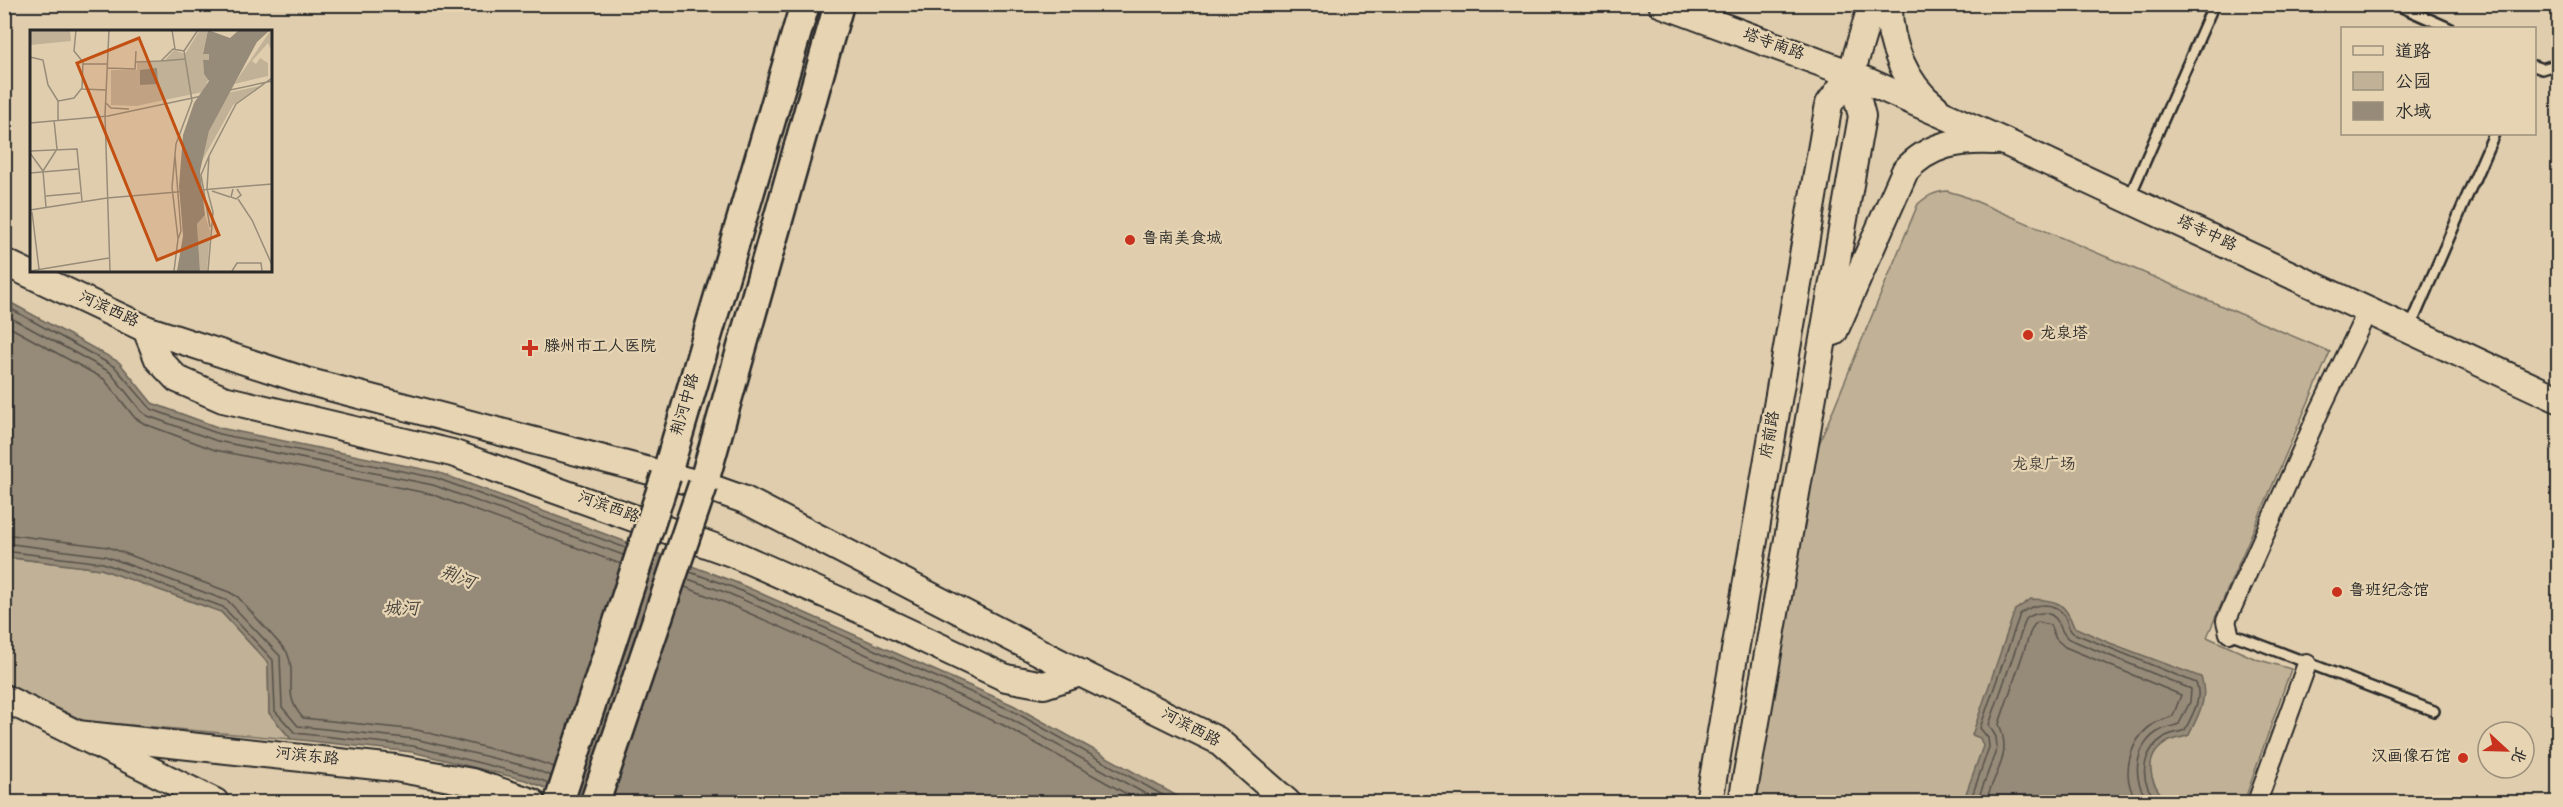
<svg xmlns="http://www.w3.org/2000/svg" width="2563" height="807" font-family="'Gochi Hand','LXGW WenKai TC',sans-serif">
<rect width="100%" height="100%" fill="#dfcdad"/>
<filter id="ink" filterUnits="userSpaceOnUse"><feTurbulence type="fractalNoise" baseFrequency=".0167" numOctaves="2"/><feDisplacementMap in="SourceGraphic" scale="12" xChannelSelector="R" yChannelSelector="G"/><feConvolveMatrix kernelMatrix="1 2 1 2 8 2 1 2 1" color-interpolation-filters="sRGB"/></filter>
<g filter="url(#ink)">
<g fill="#c1b297" stroke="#766e61" stroke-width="1.5">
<path d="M1947 191 1961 195 2330 352 2207 637 2256 659 2291 669 2244 802H1755L1812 461 1918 204C1927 196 1934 192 1947 191Z"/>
<path d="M4 557 101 569 221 612 268 663 269 713 291 739 84 721 5 683Z"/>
</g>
<g fill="#968a78" stroke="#6b6459" stroke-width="1.5">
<path d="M4 299 119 362 152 403 220 428 437 472 735 582 1013 705 1188 802H582L525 780 412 752 291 739 269 713 268 663 221 612 101 569 5 557Z"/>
<path d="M2031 599C2057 600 2065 602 2074 627L2110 643 2201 677C2209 699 2198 715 2189 735 2182 738 2172 739 2166 743 2143 757 2149 782 2165 799V802H1963L1983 746 1980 738 1972 735 2015 610Z"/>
</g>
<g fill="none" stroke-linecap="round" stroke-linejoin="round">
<g stroke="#56514a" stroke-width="1.5">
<path d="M4 305 115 367 151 409 219 434 436 478 626 548"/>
<path d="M4 314 110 372 142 412 148 416 217 441 433 485 623 555"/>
<path d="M4 324 104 379 135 418 145 424 215 450 431 494 621 564"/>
<path d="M4 534 108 547 229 592 238 597 287 652C298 678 281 694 303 718L417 730 531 759 554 767"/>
<path d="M4 543 105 556 228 601 280 656 282 707 298 726 415 739 529 767 551 776"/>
<path d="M4 551 103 563 223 607 273 660 275 711 295 733 413 746 527 775 549 783"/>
<path d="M690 572 732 587 1011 710 1175 802"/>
<path d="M688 579 730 594 1007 717 1160 802"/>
<path d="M685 587 726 603 1003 725 1141 802"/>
<path d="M1970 802 1989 747 1988 738 1980 728 2020 614C2032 604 2053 600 2064 615 2068 621 2067 628 2073 633L2196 683C2203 699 2192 715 2185 730 2178 733 2169 733 2163 738 2146 749 2140 770 2148 788 2150 793 2156 797 2159 802"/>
<path d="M1977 802 1997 748 1996 737 1989 725 2026 619C2035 612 2051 609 2058 622 2062 629 2062 634 2069 639L2191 689 2190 702 2179 724C2174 726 2167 727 2161 730 2134 743 2130 782 2150 802"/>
<path d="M1986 802C1994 771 2013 757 1999 724L2030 633 2034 625 2038 622 2050 625 2056 639 2065 647 2181 695 2173 716C2167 719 2160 720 2155 723 2129 739 2119 777 2138 802"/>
</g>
<g stroke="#2b2b2b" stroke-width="14">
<g id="lane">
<path d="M2395 4 2449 28"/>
<path d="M2534 66 2542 69 2558 64"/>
<path d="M2129 198 2214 4"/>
<path d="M2409 330 2494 134"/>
<path d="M2229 633 2434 711"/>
</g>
</g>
<g stroke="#2b2b2b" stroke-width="22">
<g id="street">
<path d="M2229 633 2226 621 2319 412 2368 310"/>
<path d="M2257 802 2307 664"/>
</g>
</g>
<g stroke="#2b2b2b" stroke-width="30">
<g id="secondary">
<path d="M1662 4 1851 74 2005 142 2558 399"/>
<path d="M1889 4C1888 42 1905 84 1935 107"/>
<path d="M4 262 146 329 306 381 703 485 745 500 1080 673 1217 740 1287 802"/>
<path d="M146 329 158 359 177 379 223 399 452 453 734 554 872 615 1006 678 1044 685 1080 673"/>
<path d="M1834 332 1905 171C1929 144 1960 139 1995 141"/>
<path d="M4 698 215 802"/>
<path d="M77 734 395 768 472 782 532 802"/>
<path d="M1709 802 1829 104 1851 74 1872 4"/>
<path d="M1742 802 1862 116 1851 74"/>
</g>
</g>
<g stroke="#2b2b2b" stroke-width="33">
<g id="primary">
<path d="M666 476 805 4"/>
<path d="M703 485 839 4"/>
</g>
</g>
<use href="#lane" stroke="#e7d4b2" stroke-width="9"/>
<use href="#street" stroke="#e7d4b2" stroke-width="18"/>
<use href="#secondary" stroke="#e7d4b2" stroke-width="26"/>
<use href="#primary" stroke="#e7d4b2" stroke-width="28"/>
<g stroke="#2b2b2b" stroke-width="33" stroke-linecap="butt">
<g id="primary-bridge">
<path d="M559 802 666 476"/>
<path d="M595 802 703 485"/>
</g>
</g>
<use href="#primary-bridge" stroke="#e7d4b2" stroke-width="28"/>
</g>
</g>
<g fill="#c8321e" stroke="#e7d4b2" stroke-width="2">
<circle cx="1130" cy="240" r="6"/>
<circle cx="2028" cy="335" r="6"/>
<path d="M527 339h6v6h6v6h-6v6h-6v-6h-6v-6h6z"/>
<circle cx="2337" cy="592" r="6"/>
<circle cx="2463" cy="758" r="6"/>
</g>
<g text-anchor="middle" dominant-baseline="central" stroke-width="4.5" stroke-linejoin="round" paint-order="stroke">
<g font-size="16" fill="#2b2b2b" stroke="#e7d4b2">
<text transform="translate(1773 46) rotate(20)">塔寺南路</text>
<text transform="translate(2206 235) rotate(25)">塔寺中路</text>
<text transform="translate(108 311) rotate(25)">河滨西路</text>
<text transform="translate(687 405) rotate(-74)">荆河中路</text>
<text transform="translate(1772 435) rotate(-80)">府前路</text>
<text transform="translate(608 509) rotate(20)">河滨西路</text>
<text transform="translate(1190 729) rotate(28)">河滨西路</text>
<text transform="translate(307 758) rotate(6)">河滨东路</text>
</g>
<g font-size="16" fill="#2b2b2b" stroke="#e7d4b2" text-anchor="start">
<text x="1142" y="240">鲁南美食城</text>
<text x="2040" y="335">龙泉塔</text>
<text x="544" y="348">滕州市工人医院</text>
<text x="2349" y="592">鲁班纪念馆</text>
<text x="2451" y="758" text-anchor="end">汉画像石馆</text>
</g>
<g font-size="16" fill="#423f3b" stroke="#e7d4b2">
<text x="2044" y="466">龙泉广场</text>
</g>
<g font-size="18" font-style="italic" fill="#46433e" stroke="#e7d4b2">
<text transform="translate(457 579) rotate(21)">荆河</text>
<text x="401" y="610">城河</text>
</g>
</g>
<g transform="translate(30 30)">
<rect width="242" height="242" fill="#dfcdad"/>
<path d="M0 0H40L41 11 0 15ZM170 0H178L173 23 179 24V30H173L174 44 179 48 173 62 106 76 81 75V40H107V33L135 30 144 20 155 24ZM241 0V20L238 13 222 31 226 34 230 28 238 33V46L204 54ZM230 56 203 75 172 131 179 101 197 63ZM175 185 180 201 177 241H170L167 194Z" fill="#c1b297"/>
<path d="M178 0 200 8 209 0H240L227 12 179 101 170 141 175 185 167 194 170 241H147L153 206 149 156 153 105 164 73 179 51 174 44 173 30H179V24H173ZM127 38 128 54 110 55V40Z" fill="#968a78"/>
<path fill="none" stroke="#978c79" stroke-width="1.5" d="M79 0 75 85 80 241M142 0 145 19M242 22V46M0 27 13 30 18 55 28 71M132 31 155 29M106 32 131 31 143 19 154 21M53 34H77M77 38 105 39 106 21M52 59 76 60M76 73 81 78 99 79M28 90V71L44 68 52 58 53 32 44 21 46 0M0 93 78 86 242 51M0 121 47 119 52 171M0 123 13 141M145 126 151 201 148 209M179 126 171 145 180 197M0 143 48 139M203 159 201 167 206 169 211 165 207 159M182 161 200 167M16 166 50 163M208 169 222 190 242 235M16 177 13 141 27 119 24 90M0 180 77 168 242 154M2 182 9 239M0 241 79 228M144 241 148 209 142 157 146 114 162 71 154 21 168 0M178 241 183 182 177 159 179 126 206 74 242 48M202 241 207 233H231L232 241"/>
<path fill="#c25012" fill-opacity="0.15" stroke="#c25012" stroke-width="3" d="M109 8 189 205 127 230 47 33Z"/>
<rect width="242" height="242" fill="none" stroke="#2b2b2b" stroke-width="3"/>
</g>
<rect width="2563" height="807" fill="none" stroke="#e7d4b2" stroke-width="24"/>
<rect x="12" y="12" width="2539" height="783" fill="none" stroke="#2b2b2b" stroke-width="2" filter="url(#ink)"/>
<rect x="2341" y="27" width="195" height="108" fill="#e7d4b2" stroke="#9c907c" stroke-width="1.5"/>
<rect x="2353" y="46" width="30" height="9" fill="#e7d4b2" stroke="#9c907c" stroke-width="1.5"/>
<text x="2395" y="57" font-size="18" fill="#2b2b2b">道路</text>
<rect x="2353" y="72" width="30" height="18" fill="#c1b297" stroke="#9c907c" stroke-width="1.5"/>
<text x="2395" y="87" font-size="18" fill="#2b2b2b">公园</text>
<rect x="2353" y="102" width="30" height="18" fill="#968a78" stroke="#9c907c" stroke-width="1.5"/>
<text x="2395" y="117" font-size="18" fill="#2b2b2b">水域</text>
<g transform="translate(2506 750) rotate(112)"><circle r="28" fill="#e7d4b2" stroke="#9c907c" stroke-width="1.5"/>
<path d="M0-4.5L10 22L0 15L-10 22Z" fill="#c8321e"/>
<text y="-9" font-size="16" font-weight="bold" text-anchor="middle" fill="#2b2b2b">北</text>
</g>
</svg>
